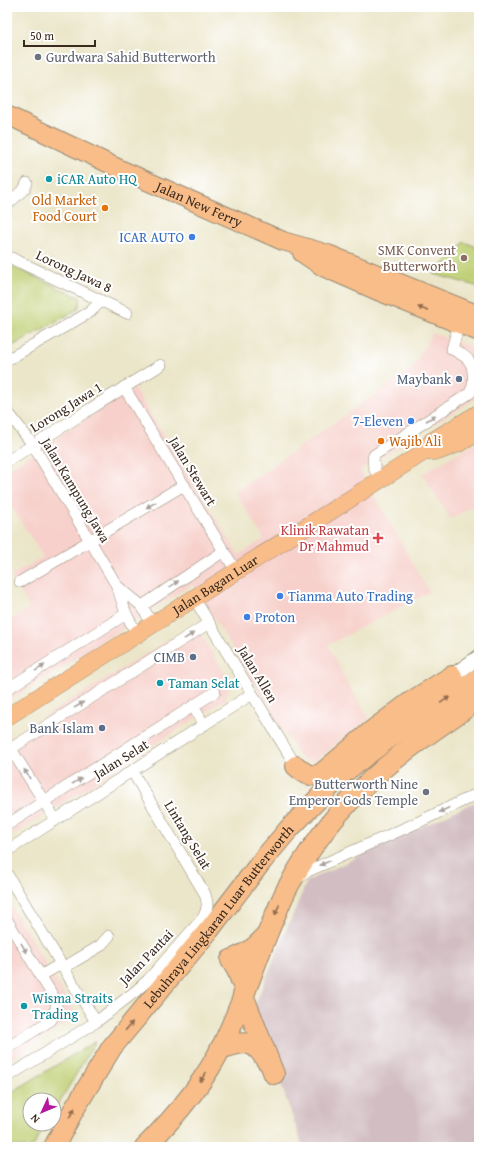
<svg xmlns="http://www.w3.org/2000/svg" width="486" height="1154" font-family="'Gentium Book Plus',serif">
<rect width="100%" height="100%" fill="#fff"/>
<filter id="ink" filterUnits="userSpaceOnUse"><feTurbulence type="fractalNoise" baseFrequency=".025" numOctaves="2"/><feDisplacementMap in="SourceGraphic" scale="8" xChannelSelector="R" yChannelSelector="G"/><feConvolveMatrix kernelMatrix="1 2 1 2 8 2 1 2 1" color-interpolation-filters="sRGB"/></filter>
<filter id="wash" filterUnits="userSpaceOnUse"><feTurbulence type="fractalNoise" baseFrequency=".012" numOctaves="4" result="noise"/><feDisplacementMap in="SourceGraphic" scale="16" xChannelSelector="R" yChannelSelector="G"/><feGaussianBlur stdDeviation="0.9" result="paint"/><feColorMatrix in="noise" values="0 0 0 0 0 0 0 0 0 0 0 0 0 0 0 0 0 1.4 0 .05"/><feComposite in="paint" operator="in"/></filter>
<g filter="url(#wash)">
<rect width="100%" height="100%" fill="#ebe6c9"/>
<g fill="#f7d0cb">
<path d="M432 333 477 349 479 353V395L478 397 360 470 429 592 328 645 347 683 369 718 314 762 301 759 193 584 7 702V623L30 608 11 576 43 557 7 499V470L134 388 239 555 264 539 235 492 413 368Z"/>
<path d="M479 441V502L451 519 422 474Z"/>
<path d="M194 624 229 680 226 699 7 839V740Z"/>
<path d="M7 900 75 1012 72 1020 7 1060Z"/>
</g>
<path fill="#d2bec2" d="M479 800V1147H303L254 1007 307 881Z"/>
<g fill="#bdce71" stroke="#7c7c48">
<path d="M464 242 479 248V287L434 274Z"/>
<path d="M7 264 81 298 78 309 7 349Z"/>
<path d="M96 1041 54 1111V1100H30V1124H46L33 1147H7V1095Z"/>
</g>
</g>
<g filter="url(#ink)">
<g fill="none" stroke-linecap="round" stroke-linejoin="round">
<g stroke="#938874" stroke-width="12">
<g id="minor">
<path d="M7 205 25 188 27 183"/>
<path d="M7 256 127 313"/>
<path d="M7 360 90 312 101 301"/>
<path d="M124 387 236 571"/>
<path d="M7 411 33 445 117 586 126 614 137 634"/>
<path d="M7 461C59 430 109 396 161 365"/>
<path d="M379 480C376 472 371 463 374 455L470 393C474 385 474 383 473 374 473 360 465 356 452 349L459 324"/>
<path d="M20 582 184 485"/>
<path d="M117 586 142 606 152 624"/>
<path d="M194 598 296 766"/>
<path d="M142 606 224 551"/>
<path d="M7 689 126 614"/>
<path d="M193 706 204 725"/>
<path d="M11 749 55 819"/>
<path d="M7 751 209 623"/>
<path d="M7 825 215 692"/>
<path d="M7 851 252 694"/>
<path d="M7 874 96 1022"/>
<path d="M297 879 308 871 421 821 479 793"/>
<path d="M7 920 56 1001C57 1007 54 1016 51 1020L7 1048"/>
<path d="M63 968 100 946 109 936"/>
<path d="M40 976 61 964"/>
<path d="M7 1077 96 1022 137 990 148 980 203 918C208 909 208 903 205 894L132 771"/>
</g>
</g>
<g stroke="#938874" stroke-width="16">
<path id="tertiary" d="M452 676 479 657"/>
</g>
<g stroke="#938874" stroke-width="18">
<g id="primary">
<path d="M424 452 439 451 462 442 479 432"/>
<path id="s1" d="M7 717 424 452 432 441 479 413"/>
</g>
</g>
<g stroke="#938874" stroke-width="20">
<g id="trunk">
<path id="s2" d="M7 115 122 170 283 241 328 254 479 315"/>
<path d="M302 253 323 267 380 292 479 332"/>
</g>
</g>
<g stroke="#938874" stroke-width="22">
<g id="motorway">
<path d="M296 766C304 773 310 778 321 774L373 730 412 701 452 676"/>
<path d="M245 991 237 970 231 960C247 953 253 950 265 937"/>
<path d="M243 995 274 1074"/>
<path d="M220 1049C242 1042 252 1037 266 1060"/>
<path id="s3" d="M54 1147 73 1111 112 1047 209 930 262 861 288 830 342 774 385 741 479 678"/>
<path d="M145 1147C175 1117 205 1082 223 1044 243 1003 256 959 274 918 279 907 283 895 289 885 316 836 354 791 398 757 424 736 452 718 479 699"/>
</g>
</g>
<use href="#minor" stroke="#fff" stroke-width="11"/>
<use href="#tertiary" stroke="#fff" stroke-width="14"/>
<use href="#primary" stroke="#f8bd89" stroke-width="17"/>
<use href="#trunk" stroke="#f8bd89" stroke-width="18"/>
<use href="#motorway" stroke="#f8bd89" stroke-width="20"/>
</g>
<defs><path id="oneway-solid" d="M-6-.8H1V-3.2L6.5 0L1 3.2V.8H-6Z"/></defs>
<g fill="#906c4e">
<use href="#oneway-solid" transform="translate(423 309) rotate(-157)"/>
<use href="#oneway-solid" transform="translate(445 700) rotate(-34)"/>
<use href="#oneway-solid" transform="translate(277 910) rotate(113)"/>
<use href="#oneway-solid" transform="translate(129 1026) rotate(-51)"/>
<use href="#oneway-solid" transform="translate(203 1077) rotate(124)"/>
<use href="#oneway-solid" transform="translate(72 1113) rotate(-60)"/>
</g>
<g fill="#a79f9a">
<use href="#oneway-solid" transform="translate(431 418) rotate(-33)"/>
<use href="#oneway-solid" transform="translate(151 505) rotate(149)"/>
<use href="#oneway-solid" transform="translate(174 584) rotate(-34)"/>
<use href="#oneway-solid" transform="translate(189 636) rotate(-32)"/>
<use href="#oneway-solid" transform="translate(40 668) rotate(-32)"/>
<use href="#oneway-solid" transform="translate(79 705) rotate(-32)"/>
<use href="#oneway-solid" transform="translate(27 774) rotate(-122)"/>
<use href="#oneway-solid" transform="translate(77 781) rotate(-32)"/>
<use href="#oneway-solid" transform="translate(444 810) rotate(154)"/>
<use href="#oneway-solid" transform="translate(325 863) rotate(156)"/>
<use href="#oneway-solid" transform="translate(24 948) rotate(59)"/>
</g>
</g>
<g fill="#6b7280" stroke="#fff" stroke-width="1.5">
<circle cx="38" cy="57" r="4"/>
<circle cx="426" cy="792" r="4"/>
</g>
<g fill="#0f9aa8" stroke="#fff" stroke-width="1.5">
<circle cx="49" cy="179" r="4"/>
<circle cx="160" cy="683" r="4"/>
<circle cx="24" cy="1006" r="4"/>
</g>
<g fill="#e8710a" stroke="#fff" stroke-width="1.5">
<circle cx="105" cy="208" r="4"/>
<circle cx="381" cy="441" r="4"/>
</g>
<g fill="#3f7fe0" stroke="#fff" stroke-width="1.5">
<circle cx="192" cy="237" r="4"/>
<circle cx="411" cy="421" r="4"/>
<circle cx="280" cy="596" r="4"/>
<circle cx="247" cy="617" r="4"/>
</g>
<circle fill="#8d6e63" stroke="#fff" stroke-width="1.5" cx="464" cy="258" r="4"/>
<g fill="#5c6f8a" stroke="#fff" stroke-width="1.5">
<circle cx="459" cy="379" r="4"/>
<circle cx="193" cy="657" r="4"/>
<circle cx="102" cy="728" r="4"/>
</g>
<path fill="#e0444e" stroke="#fff" stroke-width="1.5" d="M376 532h4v4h4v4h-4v4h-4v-4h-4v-4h4z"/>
<g text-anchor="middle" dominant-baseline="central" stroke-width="4" stroke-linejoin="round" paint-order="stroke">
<g font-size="14" fill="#5b616d" stroke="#fff" text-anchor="start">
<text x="46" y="57">Gurdwara Sahid Butterworth</text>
<text x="418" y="784" text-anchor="end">Butterworth Nine<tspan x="418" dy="16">Emperor Gods Temple</tspan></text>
</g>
<g font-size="14" fill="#0d838f" stroke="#fff" text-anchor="start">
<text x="57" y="179">iCAR Auto HQ</text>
<text x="168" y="683">Taman Selat</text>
<text x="32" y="998">Wisma Straits<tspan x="32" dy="16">Trading</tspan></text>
</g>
<g font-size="14" fill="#c56008" stroke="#fff" text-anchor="end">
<text x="97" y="200">Old Market<tspan x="97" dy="16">Food Court</tspan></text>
<text x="389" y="441" text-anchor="start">Wajib Ali</text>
</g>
<g font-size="14" fill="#3b2a1e" stroke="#fff">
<text stroke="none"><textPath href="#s2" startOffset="212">Jalan New Ferry</textPath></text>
<text transform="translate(74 271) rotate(25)">Lorong Jawa 8</text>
<text transform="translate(66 407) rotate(-32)">Lorong Jawa 1</text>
<text transform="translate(193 471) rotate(59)">Jalan Stewart</text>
<text transform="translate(76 490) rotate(59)">Jalan Kampung Jawa</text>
<text stroke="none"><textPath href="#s1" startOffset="247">Jalan Bagan Luar</textPath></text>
<text transform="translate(258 674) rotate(59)">Jalan Allen</text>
<text transform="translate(121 759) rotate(-32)">Jalan Selat</text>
<text transform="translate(188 835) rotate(59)">Lintang Selat</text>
<text stroke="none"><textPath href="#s3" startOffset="284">Lebuhraya Lingkaran Luar Butterworth</textPath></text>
<text transform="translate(146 957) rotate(-46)">Jalan Pantai</text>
</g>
<g font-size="14" fill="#366cbe" stroke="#fff" text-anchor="end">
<text x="184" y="237">ICAR AUTO</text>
<text x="403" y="421">7-Eleven</text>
<text x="288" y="596" text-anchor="start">Tianma Auto Trading</text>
<text x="255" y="617" text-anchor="start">Proton</text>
</g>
<g font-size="14" fill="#785e54" stroke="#fff" text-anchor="end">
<text x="456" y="250">SMK Convent<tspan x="456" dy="16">Butterworth</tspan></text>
</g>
<g font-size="14" fill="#4e5e75" stroke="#fff" text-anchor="end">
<text x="451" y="379">Maybank</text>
<text x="185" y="657">CIMB</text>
<text x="94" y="728">Bank Islam</text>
</g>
<g font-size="14" fill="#be3a42" stroke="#fff" text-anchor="end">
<text x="369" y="530">Klinik Rawatan<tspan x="369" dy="16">Dr Mahmud</tspan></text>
</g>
</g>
<rect width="486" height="1154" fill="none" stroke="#fff" stroke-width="24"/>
<g transform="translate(42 1112) rotate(226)"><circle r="19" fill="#ffffff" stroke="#b1aaa5"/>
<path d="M0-3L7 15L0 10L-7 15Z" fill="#b5179e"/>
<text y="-6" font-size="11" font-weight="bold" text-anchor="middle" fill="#3b2a1e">N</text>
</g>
<path d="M24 40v6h71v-6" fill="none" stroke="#3b2a1e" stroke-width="2"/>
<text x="30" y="40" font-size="12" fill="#3b2a1e" stroke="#ffffff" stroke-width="3" paint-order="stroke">50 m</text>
</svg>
